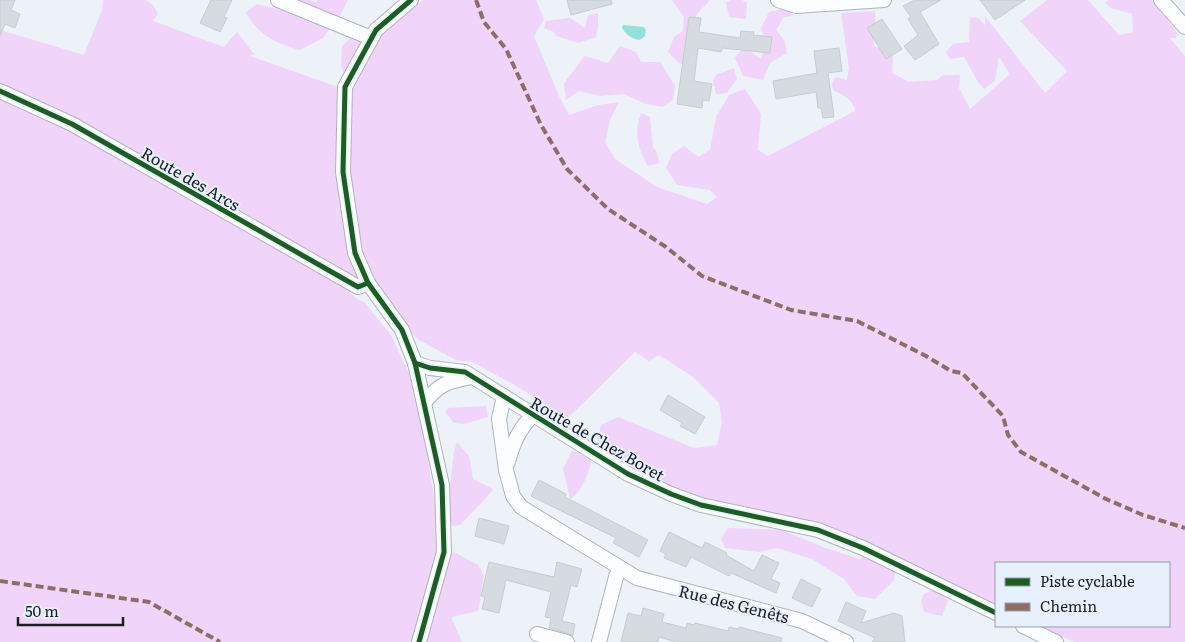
<svg xmlns="http://www.w3.org/2000/svg" width="1185" height="642" font-family="Literata,serif">
<rect width="100%" height="100%" fill="#ecf2f8"/>
<g fill="#f0d4fa">
<path d="M103 0H146L153 5 158 14 153 21 224 47 237 32 254 54 250 56 347 90 341 63 342 46 361 28 381 29 423 0H536L544 19 534 36 559 96 569 115 598 105 619 102 610 120 605 142 615 159 657 187 707 204 717 197 710 190 677 185 666 168 672 154 684 146 698 157 710 150 716 117 729 95 745 89 761 114 758 150 768 156 855 111C854 100 843 95 833 90L832 83 836 77 847 80 849 68 841 13 875 11C877 24 872 34 874 46L893 55 892 73 909 82 937 80 943 75H960L959 88 970 109 1010 74 999 57 995 81 984 89 978 82 964 57 950 59 946 52 953 44 969 42 970 17 978 18 985 25V16L1045 93 1067 71 1020 21 1047 0H1088L1119 35 1133 32 1132 14 1111 8 1105 3 1109 0H1154L1177 33 1176 38H1170L1185 56V642H1074L1040 626H1169V563H996V604L907 562 896 570 894 580 875 599 857 596 844 579 812 559 777 548 759 552 725 548 721 539 728 528 782 530 823 547 859 559 879 550 818 523 730 506 669 486 597 445 601 425 618 417 694 448 717 445 722 422 719 403 693 377 659 355 649 361 635 352 568 418 511 383 472 362 456 360 419 340 349 276 346 289 357 299 364 302 391 335 409 374 425 442 435 503 436 553 419 619 411 642H0V97L64 116 0 84V30L84 55 102 10Z"/>
<path d="M298 0H310L317 3V0H348L341 14 323 38 300 50C276 43 257 35 246 12L257 4 289 12Z"/>
<path d="M672 0H710L697 14 692 26 685 65 679 63 668 52 674 37 683 31 684 17Z"/>
<path d="M731 0H742L747 3 746 19 729 17 726 2Z"/>
<path d="M787 8 793 16 784 17 776 30 785 41 787 53 770 63 763 80 743 76 735 58 744 47 761 59 766 43 761 28 769 12Z"/>
<path d="M598 13V27L596 37 578 43 556 36 554 32 544 28 546 21 570 18 585 28 588 15Z"/>
<path d="M620 46 636 52 641 62H660L675 86 673 100 662 107 646 104 624 94 600 96 579 91 566 100 564 83 585 56 608 63Z"/>
<path d="M734 68 737 79 727 93 716 94 713 81 716 75Z"/>
<path d="M641 113 650 117 653 147 657 153 659 163 648 166C637 148 634 132 641 113Z"/>
<path d="M486 406 488 417 464 424 454 423 445 412 448 408Z"/>
<path d="M457 442 469 456 473 479 493 489 486 498 460 525 452 526 448 503 454 452Z"/>
<path d="M572 450 592 461C587 475 583 491 570 499L563 469Z"/>
<path d="M454 552 478 565 484 576 478 611 451 617 462 642H423L447 555Z"/>
<path d="M933 590 948 600 942 616 924 612 921 601 924 594Z"/>
</g>
<path fill="#92e2db" d="M623 25 644 27 646 31 645 36 640 40C632 40 625 33 622 28Z"/>
<g fill="#d5dbdf" stroke="#c7cdd0">
<path d="M0 0H15L11 10 20 14 15 28 5 24 0 36Z"/>
<path d="M211 0H232L224 17 227 18 220 32 200 23Z"/>
<path d="M567 0H611L612 4 571 15Z"/>
<path d="M915 0H941L920 12 939 44 915 60 904 46 918 35 908 19 911 17 903 6Z"/>
<path d="M980 0H1025L995 20Z"/>
<path d="M689 17 701 18 699 32 740 38 741 31 754 32 753 35 772 37 770 53 722 48 721 52 698 48 694 81 712 84 709 101 703 100 702 108 677 104Z"/>
<path d="M882 19 902 49 886 59 867 28Z"/>
<path d="M839 48 842 71 828 73 834 117 823 118 821 108H818L816 92 776 99 773 81 817 73 814 51Z"/>
<path d="M668 395 705 417 695 434 680 426 682 423 660 410Z"/>
<path d="M539 480 566 494 565 497 648 540 639 557 613 543 616 538 531 496Z"/>
<path d="M479 518 509 526 504 544 475 536Z"/>
<path d="M669 532 702 548 705 542 727 553 726 555 754 571 762 555 779 563 771 579 780 583 776 593 731 573 729 576 691 557 686 567 664 558 666 554 660 551Z"/>
<path d="M489 562 554 577 557 562 582 569 577 587 571 585 562 621 575 624 573 635 549 628 551 618 545 617 551 592 506 580 499 613 482 609 485 597 481 596Z"/>
<path d="M801 579 821 589 812 607 792 598Z"/>
<path d="M846 602 866 611 861 623 894 613 902 616 905 642H872L875 638 838 621Z"/>
<path d="M643 608 664 614 662 622 686 628 687 623 694 625 695 623 728 631 729 627 738 629 739 627 782 638 781 642H676L659 637 658 642H621L628 613 641 616Z"/>
</g>
<g fill="none" stroke-linecap="round" stroke-linejoin="round">
<g stroke="#b0b4b9" stroke-width="16">
<g id="minor">
<path d="M278 0 371 38"/>
<path d="M411 0 376 30 345 87 343 172 355 253 368 283 402 330 415 363 442 485 444 552 419 642"/>
<path d="M778 0 796 6 884 0"/>
<path d="M1161 0 1185 27"/>
<path d="M0 91 72 124 358 287 368 283"/>
<path d="M415 363 430 368 465 372 628 474 671 494 701 505 818 530 863 548 996 613"/>
<path d="M504 396 499 419 506 470 513 496 521 507 637 578 802 621 846 642"/>
<path d="M424 403C440 383 447 382 471 377"/>
<path d="M508 462C513 443 519 429 533 415"/>
<path d="M1023 626 1056 642"/>
<path d="M537 634 567 642"/>
<path d="M599 642 616 577 620 569"/>
</g>
</g>
<path stroke="#dbdddf" stroke-width="2.5" stroke-dasharray="1 4" stroke-linecap="butt" d="M421 339 448 355"/>
<use href="#minor" stroke="#fcfdfe" stroke-width="14"/>
<g stroke="#8d6e63" stroke-width="4" stroke-dasharray="8 4" stroke-linecap="butt">
<path d="M476 0 484 22 506 49 541 125 567 169 608 209 666 247 702 276 791 310 857 321 926 356 951 371 962 373 1003 416 1008 435 1021 452 1106 499 1143 515 1185 528"/>
<path d="M0 581 149 602 220 642"/>
</g>
<g stroke="#e7f1fd" stroke-width="8">
<g id="cycleway">
<path d="M411 0 376 30 345 87 343 172 355 253 368 283 402 330 415 363 442 485 444 552 419 642"/>
<path d="M0 91 72 124 358 287 368 283"/>
<path d="M415 363 430 368 465 372 628 474 671 494 701 505 818 530 863 548 996 613"/>
</g>
</g>
<use href="#cycleway" stroke="#1b5e20" stroke-width="5"/>
</g>
<g text-anchor="middle" dominant-baseline="central" stroke-width="4" stroke-linejoin="round" paint-order="stroke">
<g font-size="16" fill="#1b1e22" stroke="#e7f1fd">
<text transform="translate(191 178) rotate(30)">Route des Arcs</text>
<text transform="translate(598 438) rotate(30)">Route de Chez Boret</text>
<text transform="translate(734 603) rotate(14)">Rue des Genêts</text>
</g>
</g>
<rect x="995" y="562" width="175" height="65" fill="#e7f1fd" stroke="#959da5"/>
<rect x="1005" y="578" width="25" height="8" fill="#1b5e20" stroke="#959da5"/>
<text x="1040" y="587" font-size="15" fill="#1b1e22">Piste cyclable</text>
<rect x="1005" y="603" width="25" height="8" fill="#8d6e63" stroke="#959da5"/>
<text x="1040" y="612" font-size="15" fill="#1b1e22">Chemin</text>
<path d="M18 617v8h105v-8" fill="none" stroke="#1b1e22" stroke-width="2.5"/>
<text x="25" y="617" font-size="15" fill="#1b1e22" stroke="#e7f1fd" stroke-width="4" paint-order="stroke">50 m</text>
</svg>
